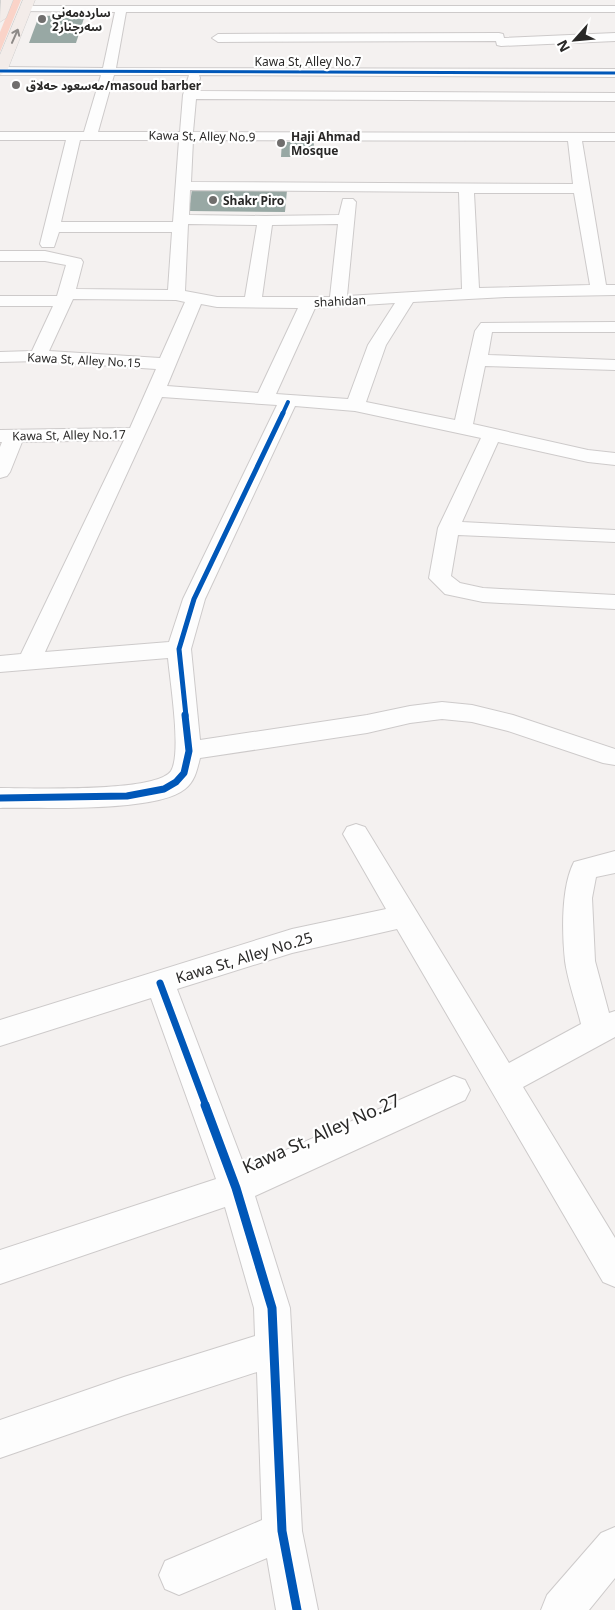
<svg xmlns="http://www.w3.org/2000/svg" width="615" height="1610" font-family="'Noto Sans','Noto Sans Arabic',sans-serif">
<rect width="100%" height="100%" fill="#f4f1f0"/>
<path fill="#fad3c8" d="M13 0H21L0 52V32Z"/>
<g fill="#98a8a4">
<path d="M85 15 76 43H29L39 16Z"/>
<path d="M282 142H314L313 157H281Z"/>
<path d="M192 189 287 190 285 212 189 211Z"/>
</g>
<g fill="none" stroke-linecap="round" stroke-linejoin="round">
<g stroke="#cdcaca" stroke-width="2">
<g id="street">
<path d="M26 6H615V12H126L116 68 615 69V77L199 75 200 78 197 91 615 93V101L196 99 193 132 615 133V141H582L606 285H615V295L506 297 413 302 386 345 366 402 455 420 475 331 481 323 615 322V332H492L488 355 615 360V370L485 366 473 424 588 450 615 453V465L588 462 498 442 462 522 615 530V542L458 535 451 576 460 583 483 588 615 595V609L483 602 445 594 429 578 438 528 481 438 355 411 295 406 205 599 191 649 200 740 367 715 410 706 442 702 472 705 513 715 615 749V765L603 763 508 731 472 722 442 719 410 723 367 733 200 758C197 770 195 781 185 789 156 813 40 807 0 808V788C30 788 156 793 171 771 182 753 170 681 168 658L0 672V656L21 654 124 440 22 442 10 472 7 476 0 478V447L2 442H0V430L130 428 156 369 38 361 0 362V352L32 351 53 306H0V296H57L66 265 45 261H0V251H45L81 259 83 262 76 289 168 290 172 232H59L54 247H42L40 244 66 140H0V132H84L101 75H0V67L103 68 115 12 22 11 20 9 22 7ZM114 75H189L183 95 180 132H98ZM80 140H179L173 222H61ZM193 140 568 141 573 184 191 182ZM190 190 459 192 462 289 347 296 356 202 353 199H343L339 215 265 216 189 215ZM474 193H574L590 285 479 288ZM188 224 257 225 245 297H217L185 291ZM338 224 330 297H262L272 225ZM73 299 176 300 185 302 160 358 49 351ZM395 303 368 345 348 399 276 394 315 308ZM201 304 217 307 298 308 258 393 167 386ZM162 397 277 405 183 599 169 642 45 652Z"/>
<path d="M499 33 503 34 504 38 615 33V41L501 46 497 45 496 41 218 42 212 38 218 34Z"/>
<path d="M356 824 365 827 509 1063 581 1024C576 1003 568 982 565 961 562 933 561 887 574 862L615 851V873L596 877 592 898 595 961 609 1013 615 1011V1037L523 1087 615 1238V1287L603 1282 397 929 292 953 177 989 245 1168 454 1076 465 1080 470 1090 465 1100 255 1196 290 1308 302 1531 318 1610H276L267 1558 179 1595 165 1589 159 1575 165 1561 262 1520 257 1372 124 1415 0 1458V1420L124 1377 255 1336 254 1308 225 1207 0 1284V1250L216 1179 151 998 0 1046V1020L292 929 386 909 343 834 347 827Z"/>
<path d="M615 1527V1578L589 1610H541L547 1595 601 1533Z"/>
</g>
</g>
<g stroke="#d0cfce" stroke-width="1">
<g id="primary">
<path d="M1 0H13L6 18 0 22Z"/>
<path d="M23 0H35L7 71 0 75V55Z"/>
</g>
</g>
<use href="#street" fill="#fdfdfd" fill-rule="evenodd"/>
<use href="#primary" fill="#f3ece9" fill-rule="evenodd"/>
<g stroke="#fff" stroke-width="4.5">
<path id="cycleway-far4" d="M0 71 615 73"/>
</g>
<g stroke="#fff" stroke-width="5.5">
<path id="cycleway-far3" d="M282 415 288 402"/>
</g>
<g stroke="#fff" stroke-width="8">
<path id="cycleway-far2" d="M186 716 179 649 194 599 283 413"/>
</g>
<g stroke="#fff" stroke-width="10">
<g id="cycleway-far1">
<path d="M0 798 127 796 164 789 176 782 184 773 189 751 185 715"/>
<path d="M160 983 206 1106"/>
</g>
</g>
<g stroke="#fff" stroke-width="12">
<path id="cycleway" d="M205 1105 236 1188 272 1308 282 1531 297 1610"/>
</g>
<use href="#cycleway-far4" stroke="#0057b8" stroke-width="3"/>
<use href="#cycleway-far3" stroke="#0057b8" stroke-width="4"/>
<use href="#cycleway-far2" stroke="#0057b8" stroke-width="5"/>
<use href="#cycleway-far1" stroke="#0057b8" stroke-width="7"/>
<use href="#cycleway" stroke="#0057b8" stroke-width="9"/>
</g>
<defs><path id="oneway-shaft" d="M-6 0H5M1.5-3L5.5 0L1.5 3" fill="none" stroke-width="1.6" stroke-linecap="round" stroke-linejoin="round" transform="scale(1.25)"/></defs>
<use stroke="#8e8a88" href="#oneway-shaft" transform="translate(15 36) rotate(-66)"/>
<g fill="#706e6d" stroke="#fff" stroke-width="2">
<circle cx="42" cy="19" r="5"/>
<circle cx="16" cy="85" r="5"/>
<circle cx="281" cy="143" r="5"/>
<circle cx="213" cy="200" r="5"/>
</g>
<g text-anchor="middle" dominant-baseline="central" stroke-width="4.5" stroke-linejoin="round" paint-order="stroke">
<g font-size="12" font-weight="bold" fill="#292827" stroke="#fff" text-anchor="start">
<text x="52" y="12">ساردەمەنی<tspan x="52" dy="14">سەرجنار2</tspan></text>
<text x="26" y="85">مەسعود حەلاق/masoud barber</text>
<text x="291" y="136">Haji Ahmad<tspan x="291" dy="14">Mosque</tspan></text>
<text x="223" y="200">Shakr Piro</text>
</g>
<g font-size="12" fill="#292827" stroke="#fff">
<text x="308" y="61">Kawa St, Alley No.7</text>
<text transform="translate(202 136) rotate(1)">Kawa St, Alley No.9</text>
<text transform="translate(340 301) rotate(-3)">shahidan</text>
<text transform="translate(84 360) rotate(3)">Kawa St, Alley No.15</text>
<text transform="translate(69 435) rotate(-1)">Kawa St, Alley No.17</text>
</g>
<g font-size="15" fill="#292827" stroke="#fff">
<text transform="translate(244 957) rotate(-17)">Kawa St, Alley No.25</text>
</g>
<g font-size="18" fill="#292827" stroke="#fff">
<text transform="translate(321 1133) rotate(-24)">Kawa St, Alley No.27</text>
</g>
</g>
<g transform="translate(575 40) rotate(243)" stroke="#ffffff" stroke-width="4" paint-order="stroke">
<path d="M0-4L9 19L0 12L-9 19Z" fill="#292827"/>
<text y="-8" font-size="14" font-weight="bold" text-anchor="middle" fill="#292827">N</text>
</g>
</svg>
